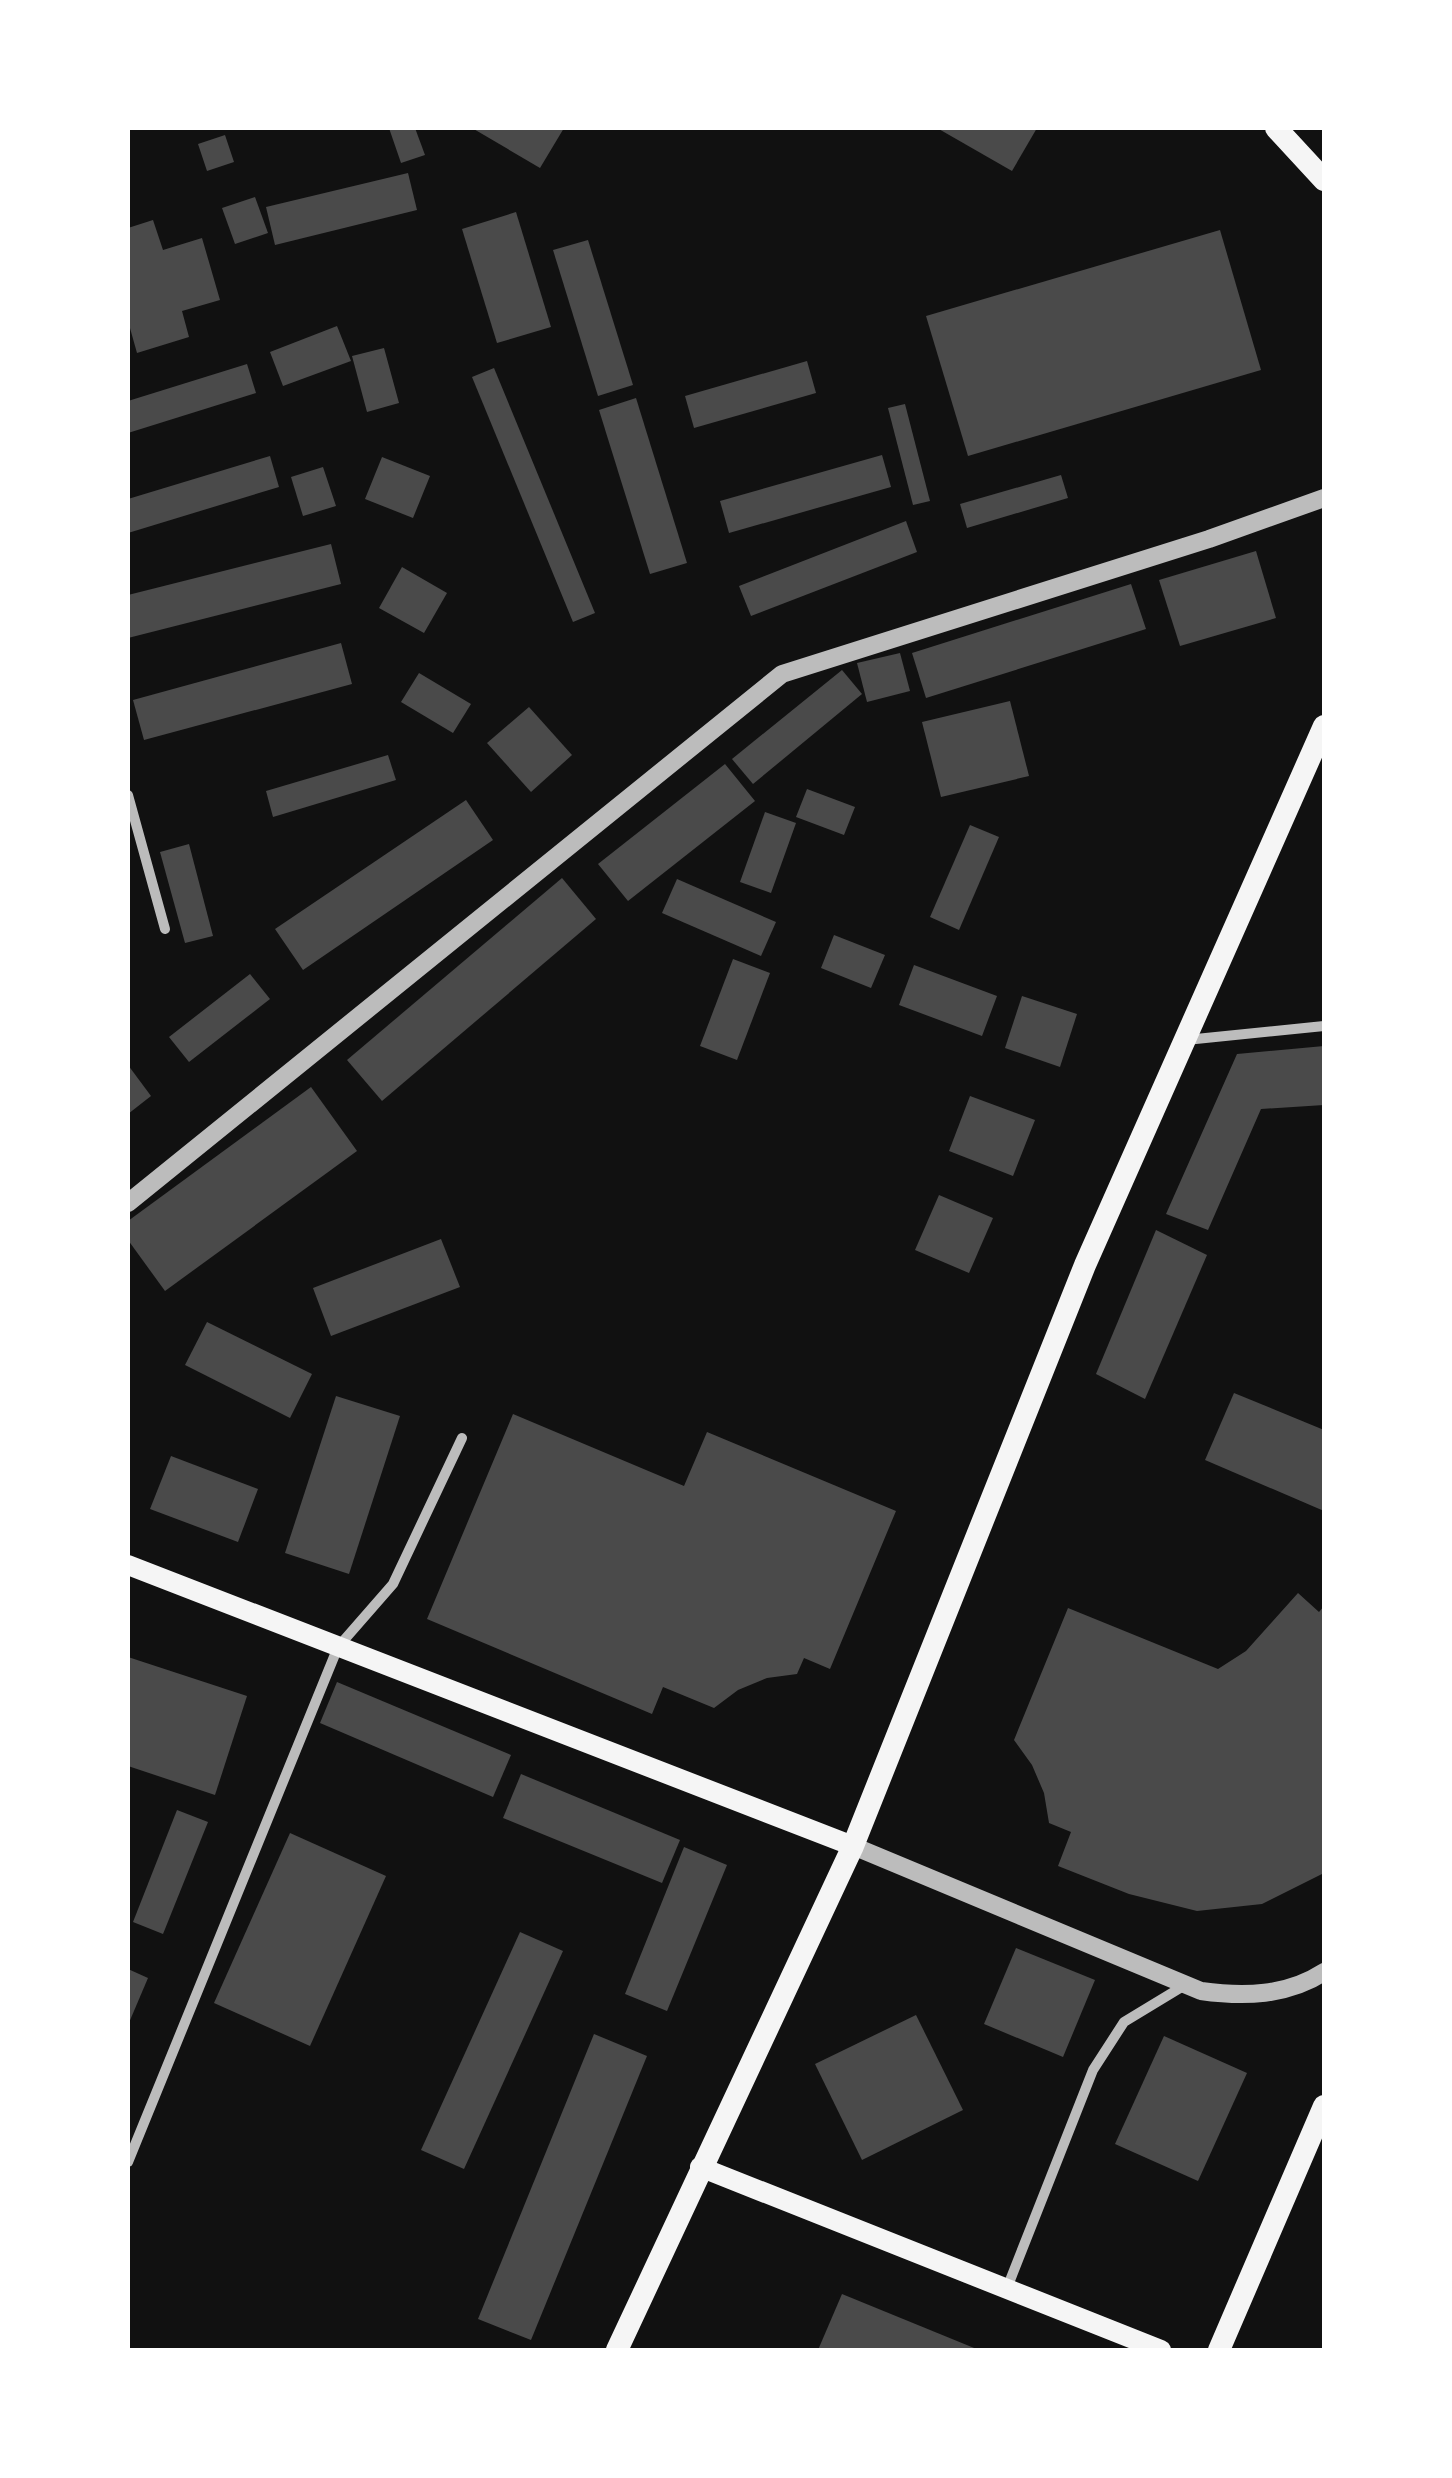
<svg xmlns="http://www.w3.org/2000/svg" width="1452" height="2478" font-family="Inter,sans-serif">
<rect width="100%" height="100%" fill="#111"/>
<g fill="#4a4a4a">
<path d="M389 128H415L425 155 401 163Z"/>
<path d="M472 128H564L540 168Z"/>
<path d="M937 128H1037L1012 171Z"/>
<path d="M225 135 234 162 207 171 198 144Z"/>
<path d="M408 173 417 210 275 245 266 207Z"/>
<path d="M255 197 268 233 235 244 222 208Z"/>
<path d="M516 212 551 327 497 343 462 229Z"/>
<path d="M153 220 163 250 202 238 220 300 182 311 189 337 137 353 128 321V228Z"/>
<path d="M1220 230 1261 370 968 456 926 316Z"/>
<path d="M588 240 633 385 598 396 553 250Z"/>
<path d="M337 326 351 361 283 386 270 352Z"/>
<path d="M384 348 399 403 367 412 352 356Z"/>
<path d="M807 361 816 393 694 428 685 396Z"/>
<path d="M247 364 256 393 128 433V401Z"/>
<path d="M494 368 595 613 573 622 472 377Z"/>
<path d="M636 398 687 563 650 574 599 410Z"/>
<path d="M905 404 930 501 913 505 888 408Z"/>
<path d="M882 455 891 487 729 533 720 501Z"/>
<path d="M270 456 279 487 128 533V499Z"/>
<path d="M382 457 430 476 413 518 365 499Z"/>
<path d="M323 467 336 506 303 516 291 477Z"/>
<path d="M1061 475 1068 498 967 528 960 504Z"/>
<path d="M906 521 917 552 751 616 739 586Z"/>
<path d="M331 544 341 584 128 638V595Z"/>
<path d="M1256 551 1276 618 1180 646 1159 580Z"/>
<path d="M402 567 447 593 424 633 379 608Z"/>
<path d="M1131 584 1146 629 926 698 912 653Z"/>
<path d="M341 643 352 684 144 740 133 700Z"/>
<path d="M900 653 910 691 867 702 857 663Z"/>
<path d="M842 670 862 694 753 784 732 759Z"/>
<path d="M419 673 471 704 453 733 401 702Z"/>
<path d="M1010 701 1029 776 941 797 922 722Z"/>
<path d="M529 707 572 755 531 792 487 743Z"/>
<path d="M388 755 396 780 273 817 266 791Z"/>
<path d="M725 764 755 801 628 901 598 864Z"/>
<path d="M807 789 855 807 844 835 796 817Z"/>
<path d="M466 800 493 840 303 970 275 929Z"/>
<path d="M765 812 796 823 771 893 740 882Z"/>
<path d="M970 825 999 837 959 930 930 917Z"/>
<path d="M189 844 213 936 185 943 160 852Z"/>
<path d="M562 878 596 919 382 1101 347 1060Z"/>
<path d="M677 879 776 922 761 956 662 913Z"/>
<path d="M834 935 885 955 871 988 821 968Z"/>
<path d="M733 959 770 973 737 1060 700 1046Z"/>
<path d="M914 965 997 996 982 1036 899 1005Z"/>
<path d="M250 974 270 999 189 1062 169 1037Z"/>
<path d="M1022 996 1077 1014 1060 1067 1005 1048Z"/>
<path d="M1324 1046V1105L1261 1109 1208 1230 1166 1214 1237 1054Z"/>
<path d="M128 1065 151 1096 128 1114Z"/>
<path d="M311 1087 357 1151 165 1291 128 1240V1221Z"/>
<path d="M970 1096 1035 1120 1013 1176 949 1151Z"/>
<path d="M939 1195 993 1218 969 1273 915 1250Z"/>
<path d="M1156 1230 1207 1255 1145 1399 1096 1374Z"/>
<path d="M441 1239 460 1287 331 1336 313 1288Z"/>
<path d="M207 1322 312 1374 290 1418 185 1365Z"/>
<path d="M1234 1393 1324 1430V1511L1205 1460Z"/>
<path d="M336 1396 400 1416 349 1574 285 1553Z"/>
<path d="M513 1414 684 1486 707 1432 896 1511 830 1669 804 1658 797 1674 767 1678 738 1690 714 1708 663 1687 652 1714 427 1619Z"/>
<path d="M171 1456 258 1489 238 1542 150 1509Z"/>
<path d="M1298 1593 1319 1612 1324 1606V1873L1262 1904 1197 1911 1129 1894 1058 1866 1071 1832 1049 1823 1044 1793 1032 1765 1014 1740 1068 1608 1218 1669 1246 1651Z"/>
<path d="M128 1657 247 1696 215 1795 128 1766Z"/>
<path d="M337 1682 511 1755 493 1797 320 1723Z"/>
<path d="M521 1774 680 1840 662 1883 503 1818Z"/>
<path d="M177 1810 208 1822 163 1934 133 1922Z"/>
<path d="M290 1833 386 1876 310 2046 214 2003Z"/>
<path d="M684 1847 727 1865 667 2011 625 1994Z"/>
<path d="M520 1932 563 1951 464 2169 421 2150Z"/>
<path d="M1016 1948 1095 1980 1063 2057 984 2024Z"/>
<path d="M128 1969 148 1978 128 2025Z"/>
<path d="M916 2015 963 2110 862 2160 815 2064Z"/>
<path d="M594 2034 647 2056 531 2340 478 2319Z"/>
<path d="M1164 2036 1247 2073 1198 2181 1115 2144Z"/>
<path d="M842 2294 979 2350H818Z"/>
</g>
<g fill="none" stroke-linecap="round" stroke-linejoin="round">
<g stroke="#bcbcbc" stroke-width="10">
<path d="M128 795 165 929"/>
<path d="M1186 1040 1324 1026"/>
<path d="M128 2162 338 1647 393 1584 462 1438"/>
<path d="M1007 2288 1093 2070 1124 2022 1185 1985"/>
</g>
<g stroke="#bcbcbc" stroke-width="18">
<path d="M128 1203 782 674 1209 539 1324 498"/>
<path d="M853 1846 1201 1991C1244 1997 1287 1996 1324 1972"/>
</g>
<g stroke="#f5f5f5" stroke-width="20">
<path d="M128 1565 853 1846"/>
<path d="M700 2167 1161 2350"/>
</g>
<g stroke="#f5f5f5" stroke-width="22">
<path d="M1276 128 1324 180"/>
<path d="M617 2350 853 1846 1085 1265 1324 726"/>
<path d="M1219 2350 1324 2106"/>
</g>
</g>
<rect width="1452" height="2478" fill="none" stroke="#ffffff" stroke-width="260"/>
</svg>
